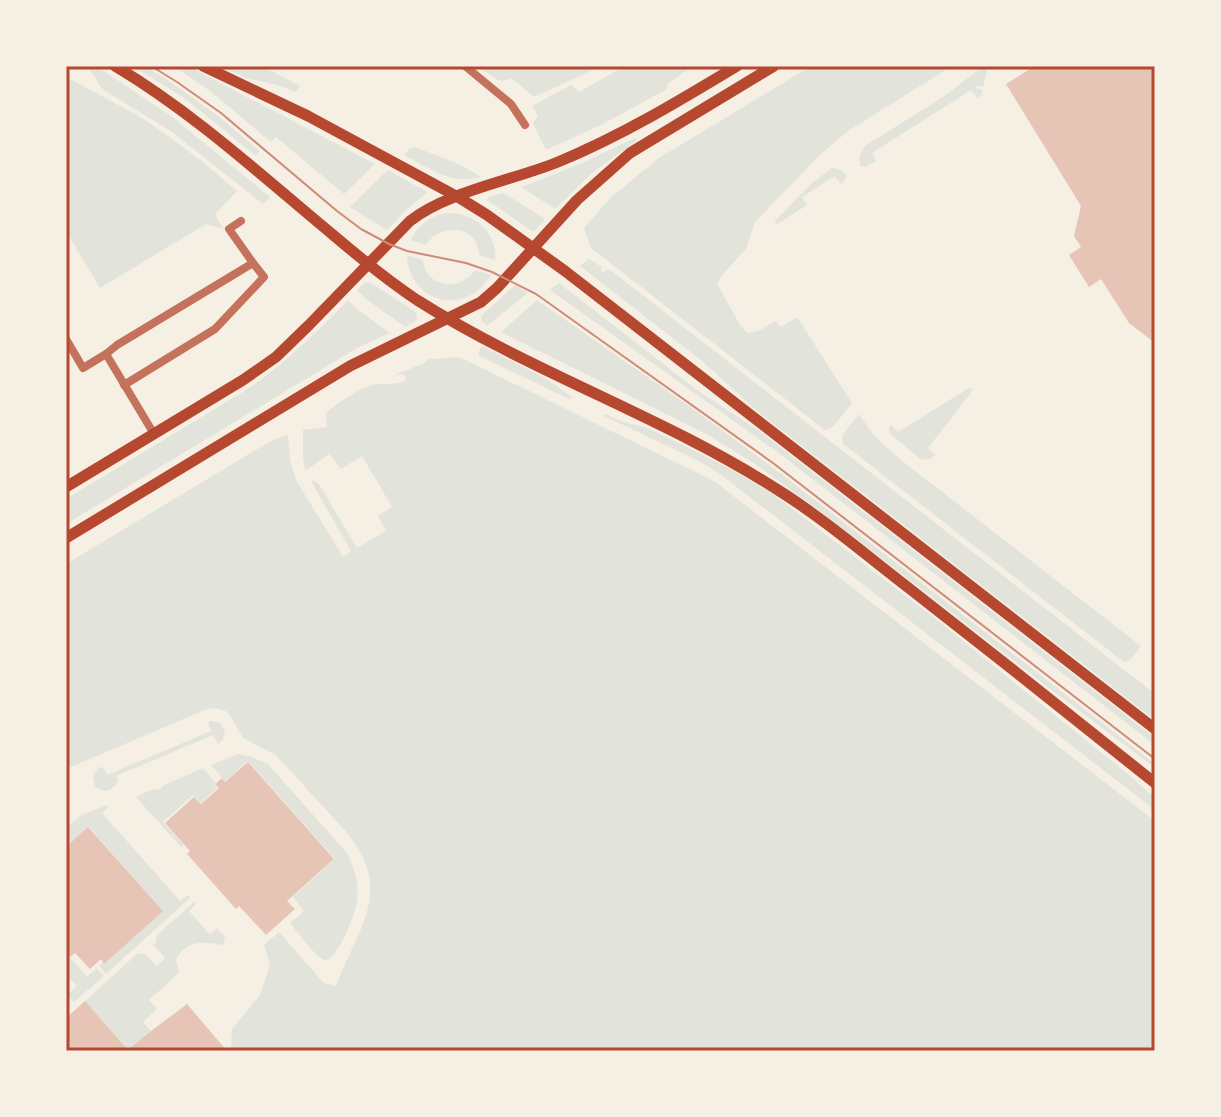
<svg xmlns="http://www.w3.org/2000/svg" width="1221" height="1117" font-family="'Roboto Condensed',sans-serif">
<rect width="100%" height="100%" fill="#f6efe4"/>
<g fill="#e2e4dc">
<path d="M133 66H144L166 79 218 116 260 151 256 156 184 98Z"/>
<path d="M174 66H188L375 164 344 194 276 137 271 142 210 91Z"/>
<path d="M220 66H262L300 86 296 92 277 85 246 78Z"/>
<path d="M479 66H601L534 97 511 78C499 86 489 74 479 66Z"/>
<path d="M625 66H692L668 84 667 89 603 124 546 150 533 123 538 116 532 106 571 85 579 92Z"/>
<path d="M811 66H952L848 131 822 153 755 222 746 249 722 275 717 284 740 325 747 333 758 331 776 321 781 327 797 317 852 403 833 427 825 430 591 248 584 228 610 198 659 158Z"/>
<path d="M983 66H988L983 87 977 86 976 88 983 90 982 94 978 98 971 90 872 153 876 161 866 167 860 166 859 157 865 146 946 95Z"/>
<path d="M89 68 102 70 171 116 270 197 263 204 172 132 102 89Z"/>
<path d="M66 77C92 91 118 104 143 119 176 140 207 165 237 191L215 214 223 229 206 224 100 288 66 231Z"/>
<path d="M635 138 637 140 592 173 555 209 521 187 580 164Z"/>
<path d="M415 147 461 165 481 177C450 185 431 169 404 155L410 148Z"/>
<path d="M832 168 842 170 847 177 841 184 835 176 802 197 807 205 776 225 775 221 812 183Z"/>
<path d="M388 170 427 192 403 213 387 230 350 207Z"/>
<path d="M504 193 545 219 536 230 532 231 487 200 488 197Z"/>
<path d="M446 213C474 212 497 231 495 260L479 255C478 225 441 222 426 245L411 240C418 225 429 217 446 213Z"/>
<path d="M407 255 423 260C425 288 462 292 475 270L491 275C467 317 409 304 407 255Z"/>
<path d="M589 259 602 267 601 271 604 272 606 269 613 272 1155 694V720L757 411 701 360 580 266Z"/>
<path d="M365 282 371 283 414 311 417 315V320L405 327 366 299 357 290Z"/>
<path d="M559 283 697 390 758 430 1155 738V745L780 454 550 290Z"/>
<path d="M515 285 528 293 488 325 482 322 481 318 482 315Z"/>
<path d="M348 300 357 309 390 333 357 348 66 524V499L251 387C287 361 317 332 348 300Z"/>
<path d="M537 300 696 411 780 473 1155 764V768L1049 688 823 513 755 464 710 436 501 332Z"/>
<path d="M482 346 545 378 572 397 571 400 479 356 478 353Z"/>
<path d="M459 357 714 481 1155 821V1051H235L231 1046 232 1029 260 995 270 965 264 945 279 932 324 983 336 986C357 929 394 894 349 835L276 755 243 738 228 712 215 708 207 709 66 769V564L269 442 288 434 290 460 296 480 343 557 351 551 311 481H315L319 484 357 548 386 531 378 516 392 507 362 456 341 469 329 454 305 471 303 456V430L327 427 326 413C337 404 360 387 373 385 385 383 395 385 406 381L404 374 392 376 422 364 430 358 434 359Z"/>
<path d="M969 388 973 390 928 448 935 455C929 460 926 461 919 458L889 433V427L891 425 898 432Z"/>
<path d="M605 414 624 422 650 429 687 447 732 470 774 495 932 616 1129 775 1155 798V810L720 474 701 462 604 416Z"/>
<path d="M859 414 874 436 901 460 1141 646 1130 660 1124 662 842 443 843 434Z"/>
<path d="M211 721 219 722 225 731 223 740 218 744 213 735 116 776 118 781C113 790 105 794 95 787L93 776 98 768 103 767 107 775 211 731 208 722Z"/>
<path d="M238 754 252 757 268 764 346 852C355 867 359 884 357 901 356 912 337 962 325 960 317 959 296 930 290 923L304 911 293 897 335 859 248 761 225 781 211 765Z"/>
<path d="M203 768 216 783 214 784 217 788 201 803 193 795 163 822 184 845 181 847 136 797 153 789 159 790 164 785Z"/>
<path d="M107 805 109 806 102 813 180 901 188 895 190 898 106 974 99 966 163 911 89 827 66 847V827L82 815Z"/>
<path d="M194 902 196 904 189 911 210 935 217 928 225 937 223 945C204 941 184 940 176 960L179 973 149 1000 157 1009 143 1022 151 1031 128 1050 85 1001 138 953 141 955 144 953 157 966 165 958 153 944 156 942V936Z"/>
<path d="M66 953 87 977 97 968 104 976 74 1002 67 995 77 986 66 974Z"/>
</g>
<g fill="#e6c5b7">
<path d="M1035 66H1155V343L1129 323 1101 279 1089 287 1069 255 1081 247 1074 236 1081 206 1006 84Z"/>
<path d="M248 762 334 859 287 901 295 909 266 935 239 906 236 909 187 854 190 851 165 823 194 797 201 804 219 788 215 784 222 778 225 782Z"/>
<path d="M88 827 163 911 104 964 101 959 90 969 75 953 70 957 66 953V847Z"/>
<path d="M85 1001 128 1050 151 1031 187 1004 227 1051H66V1018Z"/>
</g>
<g fill="none" stroke-linecap="round" stroke-linejoin="round">
<g stroke="#c5725c" stroke-width="8">
<path d="M465 66 511 104 525 125"/>
<path d="M241 221 229 229 253 263"/>
<path d="M66 339 83 368 106 354 154 434"/>
<path d="M106 354 117 345 253 263 264 277 215 329 124 385"/>
</g>
<g stroke="#b5482f" stroke-width="11">
<path d="M115 66C194 113 262 176 332 234 359 257 387 280 417 300 532 373 663 416 778 490 824 519 867 556 910 589 992 653 1074 718 1155 783"/>
<path d="M203 66 308 116 458 197 487 215 565 271 1155 729"/>
<path d="M66 487 243 380 276 357 309 325 410 221C446 192 514 180 558 162 621 136 679 101 737 66"/>
<path d="M66 538 350 366 481 302 497 288 577 200 630 153 774 66"/>
</g>
<path stroke="#cf8b77" stroke-width="2" d="M151 66 177 82 221 113 337 211 361 229 389 244 407 251 466 263 492 272 536 294 773 463 1155 759"/>
</g>
<rect width="1221" height="1117" fill="none" stroke="#f6efe4" stroke-width="136"/>
<rect x="68" y="68" width="1085" height="981" fill="none" stroke="#b5482f" stroke-width="3"/>
</svg>
